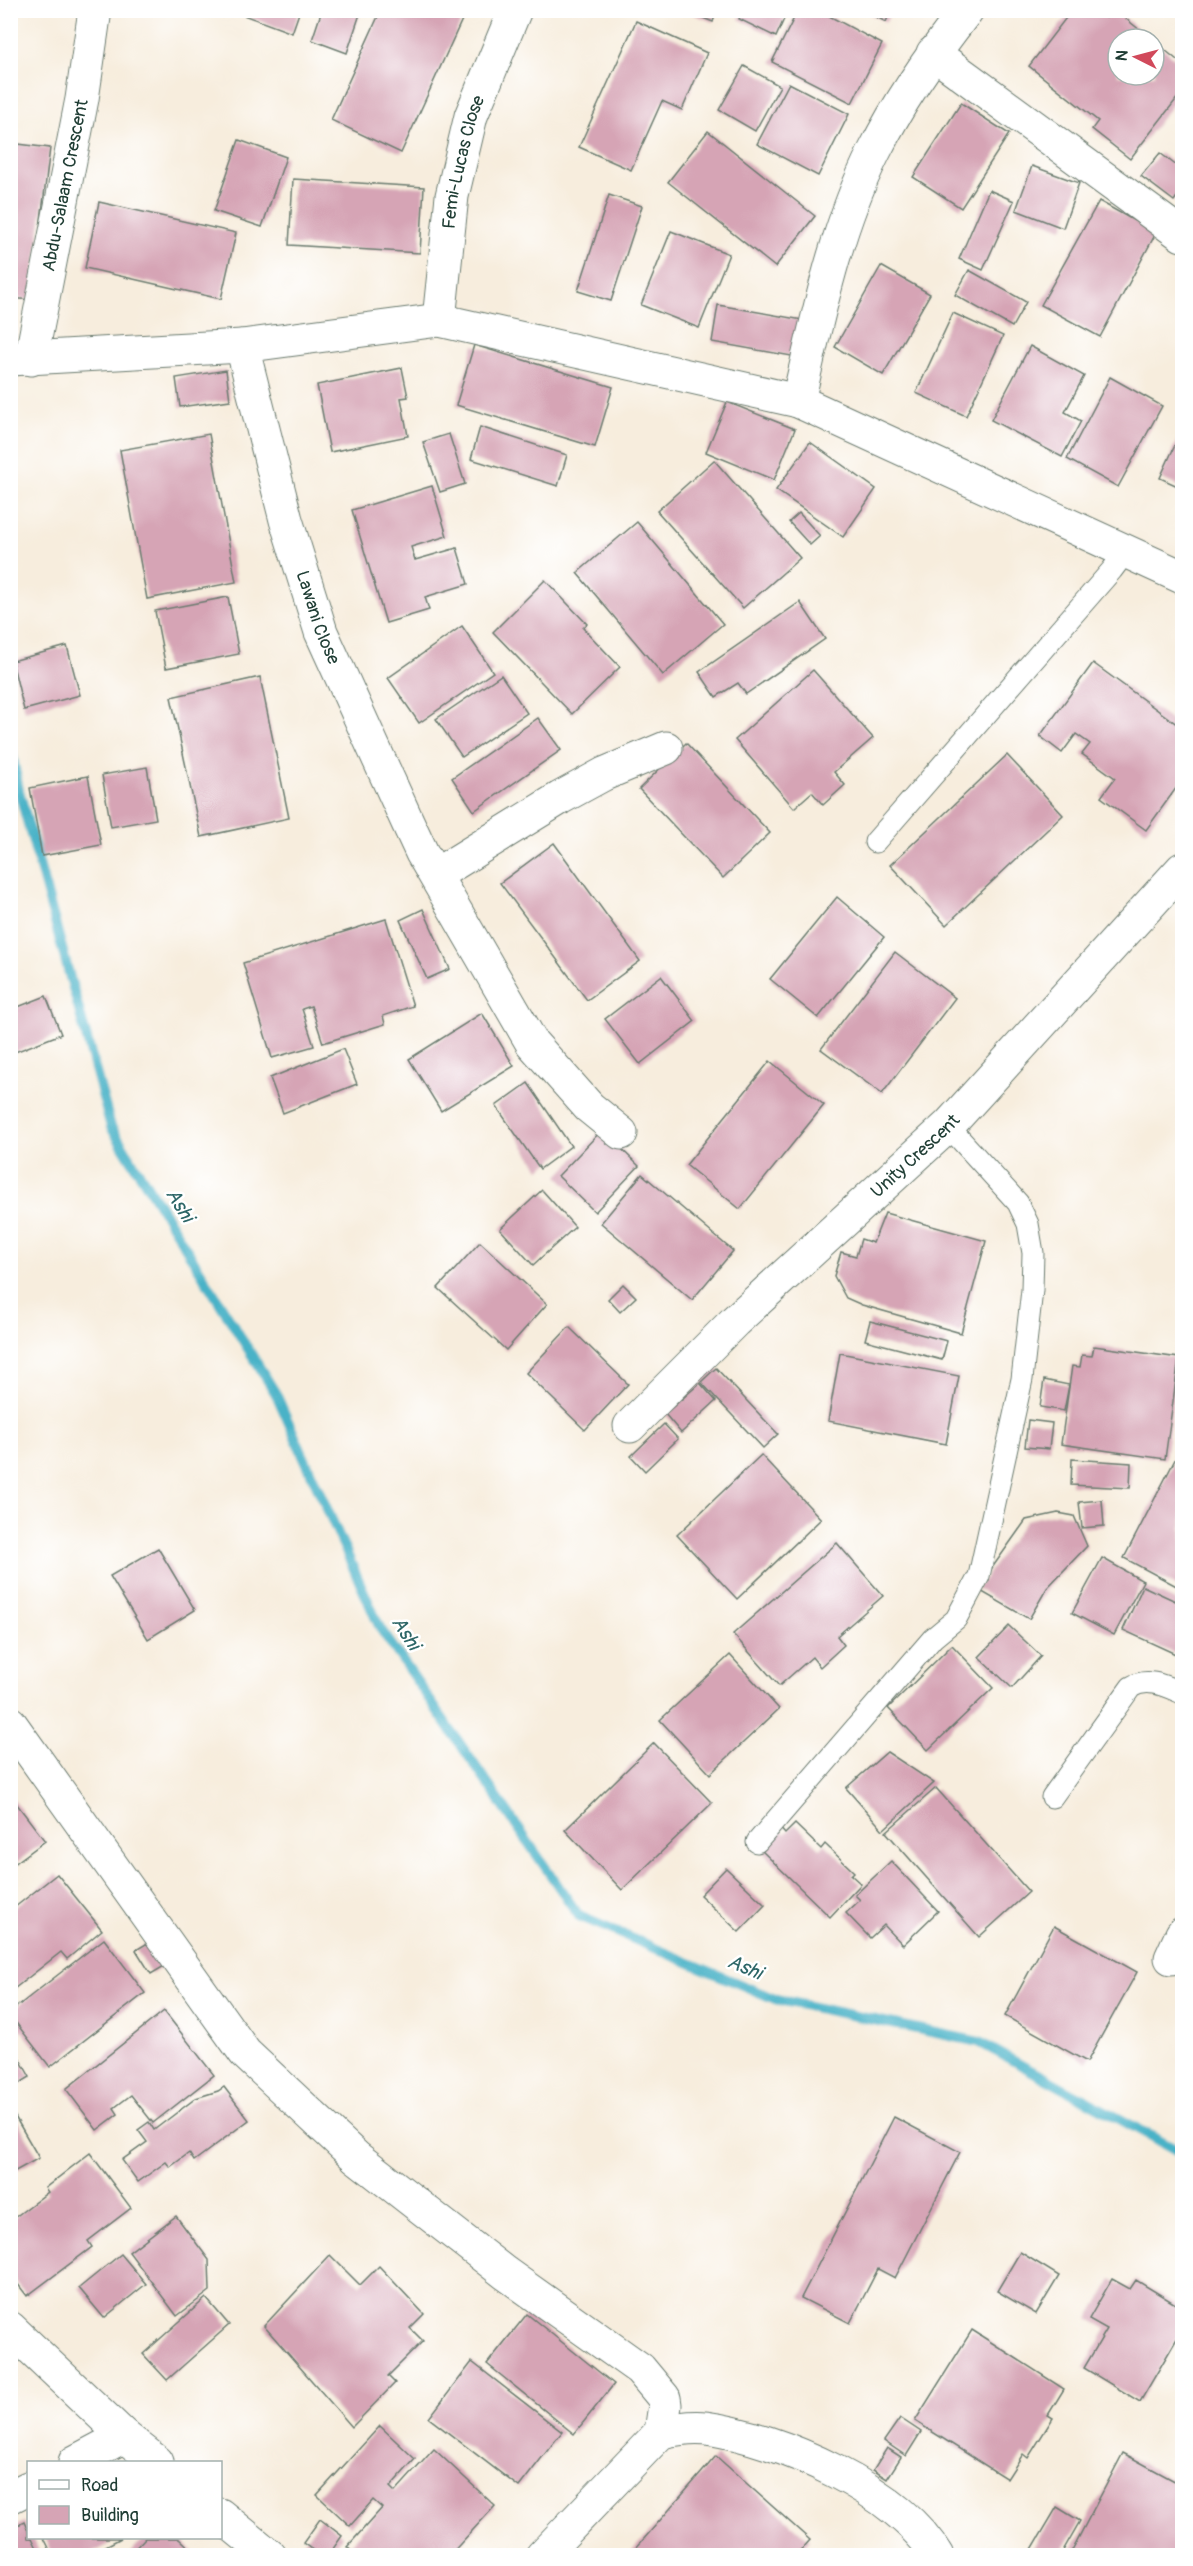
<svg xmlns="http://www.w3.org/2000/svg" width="1193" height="2566" font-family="Pangolin,sans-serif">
<rect width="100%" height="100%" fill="#fff"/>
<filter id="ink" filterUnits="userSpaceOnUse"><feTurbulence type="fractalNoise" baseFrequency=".0167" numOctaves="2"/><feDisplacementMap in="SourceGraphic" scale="12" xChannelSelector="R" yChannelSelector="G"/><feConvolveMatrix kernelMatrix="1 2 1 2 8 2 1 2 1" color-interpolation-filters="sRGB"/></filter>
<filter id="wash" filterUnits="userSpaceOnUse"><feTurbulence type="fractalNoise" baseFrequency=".008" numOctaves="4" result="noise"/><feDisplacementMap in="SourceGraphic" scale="24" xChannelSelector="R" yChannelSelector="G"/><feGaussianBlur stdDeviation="1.35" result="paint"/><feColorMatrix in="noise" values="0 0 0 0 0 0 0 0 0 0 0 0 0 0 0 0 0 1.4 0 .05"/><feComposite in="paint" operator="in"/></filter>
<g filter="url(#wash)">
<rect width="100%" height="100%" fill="#f7eddd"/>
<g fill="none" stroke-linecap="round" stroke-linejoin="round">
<path stroke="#48b2c7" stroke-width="10" d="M10 744 19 791 111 1127 276 1394 380 1628 579 1916 775 1999 979 2042 1182 2153"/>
</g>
<g id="blocks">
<g fill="#d6a4b5">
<path d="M230 10H300L292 33Z"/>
<path d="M322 10 361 11 347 53 312 40Z"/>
<path d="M381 10H459L465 13 401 153 331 120Z"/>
<path d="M683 10H717L713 22Z"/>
<path d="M743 10H788L776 37 739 19Z"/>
<path d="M798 10H818L882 44 852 103 772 62Z"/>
<path d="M862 10H891L886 22Z"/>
<path d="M1072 10H1096L1106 18 1112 10H1115L1151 39H1118V75H1154V41L1182 64V92L1130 159 1092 129 1098 121 1029 66Z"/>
<path d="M636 21 707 53 682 110 662 101 631 170 579 147Z"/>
<path d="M744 66 780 86 755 131 719 110Z"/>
<path d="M789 83 849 114 818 176 757 144Z"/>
<path d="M961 103 1009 134 961 208 913 177Z"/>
<path d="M708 131 815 216 775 267 668 182Z"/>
<path d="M239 140 286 157 262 227 214 211Z"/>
<path d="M10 143 50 148 31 300 10 298Z"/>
<path d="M1160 153 1182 170V190L1174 201 1141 176Z"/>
<path d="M1032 166 1079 183 1063 228 1016 210Z"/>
<path d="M293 179 424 187 420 253 289 245Z"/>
<path d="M989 190 1014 201 983 270 959 259Z"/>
<path d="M609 195 642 206 611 301 578 291Z"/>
<path d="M1099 201 1156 233 1100 337 1041 305Z"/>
<path d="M99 202 236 233 221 299 85 268Z"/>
<path d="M671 231 729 254 699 328 641 305Z"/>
<path d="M881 266 930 294 883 375 835 347Z"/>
<path d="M969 270 1026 302 1012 327 955 295Z"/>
<path d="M718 305 803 320 797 357 712 342Z"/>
<path d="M953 313 1003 336 966 416 916 393Z"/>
<path d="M474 345 613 387 595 447 456 405Z"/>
<path d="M1030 346 1084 376 1065 412 1081 421 1062 457 991 420Z"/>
<path d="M402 368 408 397 401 398 408 436 330 452 317 385Z"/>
<path d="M226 370 230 400 180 407 176 378Z"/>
<path d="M1110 377 1162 406 1118 487 1067 459Z"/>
<path d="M727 402 795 429 774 480 706 452Z"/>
<path d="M480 427 567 455 558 486 471 459Z"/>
<path d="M1182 430V488L1160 478Z"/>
<path d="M209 434 236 582 147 599 120 450Z"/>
<path d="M449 434 465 484 440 492 423 442Z"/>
<path d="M810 442 876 489 843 537 776 490Z"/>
<path d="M714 460 800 558 743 608 657 511Z"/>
<path d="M432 486 447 536 411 547 415 560 457 548 468 584 425 597 429 610 386 623 352 510Z"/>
<path d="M799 513 820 536 810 545 789 522Z"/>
<path d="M637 522 723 624 663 675 577 573Z"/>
<path d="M545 580 587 624 583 628 620 667 572 714 493 632Z"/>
<path d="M228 597 239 654 166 668 155 611Z"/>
<path d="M800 602 825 639 746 694 738 683 716 697 699 672Z"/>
<path d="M462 626 493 672 419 723 388 678Z"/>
<path d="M67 646 80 695 24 710 12 661Z"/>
<path d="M1093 663 1182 728V780L1146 830 1101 797 1115 778 1082 754 1090 744 1076 734 1062 753 1040 736Z"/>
<path d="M813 670 873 738 834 772 845 785 823 805 812 792 794 808 735 740Z"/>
<path d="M501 675 527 713 462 757 436 719Z"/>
<path d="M260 677 289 818 201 837 171 697Z"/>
<path d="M538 718 561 750 474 811 452 778Z"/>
<path d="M686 743 770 833 723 878 639 789Z"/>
<path d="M1007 755 1063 815 946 925 890 865Z"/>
<path d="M147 767 156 819 111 827 102 775Z"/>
<path d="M88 776 101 845 42 856 30 788Z"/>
<path d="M554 843 640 961 587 1000 500 883Z"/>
<path d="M837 897 884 937 818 1018 770 979Z"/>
<path d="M423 909 450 969 427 979 400 920Z"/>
<path d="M386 919 413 1006 383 1016 385 1024 323 1043 311 1006 302 1009 314 1046 272 1058 243 963Z"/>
<path d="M895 952 955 998 882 1094 821 1049Z"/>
<path d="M661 976 695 1021 640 1064 605 1019Z"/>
<path d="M46 996 61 1034 10 1054V1010Z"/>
<path d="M482 1013 514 1066 441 1111 409 1059Z"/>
<path d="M343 1049 357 1084 283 1113 270 1078Z"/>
<path d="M770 1061 824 1105 740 1209 686 1165Z"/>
<path d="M528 1083 571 1146 540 1169 496 1106Z"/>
<path d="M602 1130 639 1166 595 1212 558 1176Z"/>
<path d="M642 1174 733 1251 692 1300 601 1223Z"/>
<path d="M542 1190 575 1227 533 1265 500 1229Z"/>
<path d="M885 1213 986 1241 961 1333 862 1305 846 1298 834 1276 841 1252 856 1256 861 1239 873 1243Z"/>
<path d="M480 1242 547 1304 506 1350 438 1288Z"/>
<path d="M623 1284 636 1297 620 1312 608 1299Z"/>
<path d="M870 1321 947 1341 942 1360 865 1340Z"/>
<path d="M569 1327 628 1384 585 1430 526 1373Z"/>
<path d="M1094 1346 1179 1358 1165 1459 1061 1444 1072 1366 1080 1367 1082 1355 1092 1356Z"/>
<path d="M840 1353 959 1376 946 1444 828 1421Z"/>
<path d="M716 1368 778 1434 763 1448 701 1382Z"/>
<path d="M1044 1380 1069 1385 1064 1411 1040 1407Z"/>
<path d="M700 1383 716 1401 681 1433 665 1414Z"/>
<path d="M1028 1420 1052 1423 1049 1449 1025 1447Z"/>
<path d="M664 1424 678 1439 645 1471 631 1456Z"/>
<path d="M1182 1446V1589L1124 1558Z"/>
<path d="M761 1455 821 1519 737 1599 677 1535Z"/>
<path d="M1072 1459 1131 1463 1130 1488 1071 1485Z"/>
<path d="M1102 1500 1104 1526 1082 1528 1079 1502Z"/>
<path d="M1058 1513 1074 1516 1087 1546 1047 1588 1029 1619 977 1589 1026 1520Z"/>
<path d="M837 1543 883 1596 837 1636 844 1645 820 1667 812 1657 779 1686 733 1634Z"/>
<path d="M158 1548 195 1610 148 1639 110 1576Z"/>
<path d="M1102 1558 1143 1581 1114 1635 1072 1613Z"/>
<path d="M1143 1586 1182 1604V1657L1123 1630Z"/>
<path d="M1009 1626 1041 1656 1012 1688 979 1657Z"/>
<path d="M952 1645 993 1688 928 1750 888 1708Z"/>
<path d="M730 1655 779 1709 710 1774 660 1720Z"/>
<path d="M654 1743 712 1803 622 1890 565 1830Z"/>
<path d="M887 1752 934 1783 883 1830 846 1788Z"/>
<path d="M936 1788 1029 1892 979 1937 886 1832Z"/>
<path d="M10 1795 45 1841 10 1867Z"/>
<path d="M795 1824 821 1849 825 1844 854 1872 851 1875 861 1884 830 1917 759 1848 779 1827 785 1834Z"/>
<path d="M891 1861 938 1911 903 1945 884 1925 870 1938 846 1913 860 1900 855 1895Z"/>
<path d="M726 1868 765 1905 739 1932 700 1895Z"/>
<path d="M57 1874 102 1930 67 1959 61 1952 10 1992V1911Z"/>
<path d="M1054 1926 1137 1972 1087 2062 1005 2016Z"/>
<path d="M156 1938 171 1962 151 1974 136 1950Z"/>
<path d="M104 1939 145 1993 50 2067 10 2015V2012Z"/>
<path d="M164 2011 214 2075 153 2123 131 2095 114 2108 118 2114 97 2130 66 2089Z"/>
<path d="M10 2042 30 2077 10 2089Z"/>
<path d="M224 2087 249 2120 194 2161 189 2153 170 2167 166 2162 138 2182 122 2160 147 2142 138 2130 149 2122 154 2130 196 2098 218 2091Z"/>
<path d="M10 2108 39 2158 10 2174Z"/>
<path d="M894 2117 960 2152 895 2278 878 2269 850 2323 801 2298Z"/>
<path d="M90 2153 131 2208 88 2241 92 2247 27 2296 10 2274V2221L48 2192 45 2188Z"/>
<path d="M176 2216 209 2260 210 2291 177 2316 129 2252Z"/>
<path d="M1020 2252 1059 2276 1036 2314 997 2291Z"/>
<path d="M121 2254 146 2284 104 2318 79 2288Z"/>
<path d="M330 2255 360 2285 379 2266 424 2314 410 2328 423 2341 388 2376 395 2383 352 2427 264 2326Z"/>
<path d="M1112 2279 1130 2289 1136 2280 1182 2308V2330L1140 2402 1084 2368 1107 2329 1089 2319Z"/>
<path d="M206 2298 229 2325 167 2380 143 2354Z"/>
<path d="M527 2314 614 2384 574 2434 487 2364Z"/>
<path d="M972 2330 1064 2389 1048 2415 1053 2418 1028 2458 1023 2454 1007 2479 915 2421Z"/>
<path d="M472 2362 562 2432 519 2487 429 2418Z"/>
<path d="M900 2418 921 2432 906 2456 884 2441Z"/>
<path d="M380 2426 415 2459 390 2487 395 2492 434 2449 495 2506 449 2556H357L347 2547 382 2508 373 2500 350 2526 317 2495Z"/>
<path d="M887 2448 901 2457 887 2479 873 2470Z"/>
<path d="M1123 2453 1182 2485V2543L1176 2556H1069Z"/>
<path d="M716 2456 810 2540 796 2556H629Z"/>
<path d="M1057 2507 1080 2521 1060 2556H1028Z"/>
<path d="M320 2519 342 2536 328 2556H321L303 2543Z"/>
<path d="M24 2522 28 2531V2538H32L41 2556H10V2529Z"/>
<path d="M44 2538H121L87 2556H53Z"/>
<path d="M145 2538H179L198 2556H128Z"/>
</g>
</g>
</g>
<g filter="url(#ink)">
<use href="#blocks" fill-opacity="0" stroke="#6b7b6f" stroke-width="1.5"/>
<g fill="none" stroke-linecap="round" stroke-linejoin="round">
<g stroke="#6b7b6f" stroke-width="23">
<g id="service">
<path d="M875 842 1112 570 1127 550"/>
<path d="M1052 1797 1131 1687C1148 1677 1165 1686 1182 1693"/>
<path d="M757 1842 933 1638 956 1619 979 1576 1022 1379 1032 1290 1033 1253 1028 1224 1018 1203 948 1126"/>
</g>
</g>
<g stroke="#6b7b6f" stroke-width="35">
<g id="minor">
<path d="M933 53 1182 235"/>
<path id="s1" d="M439 320 452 196 471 116 515 10"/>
<path id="s2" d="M242 346 286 520 321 632 408 823 422 853 532 1043 589 1107 621 1133"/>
<path d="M10 359 242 346 439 320 798 401 1182 577"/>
<path id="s3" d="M31 359 82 99 95 10"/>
<path d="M798 401C818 316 835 230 874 152 899 102 932 54 967 10"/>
<path d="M437 874 560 798 604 774 666 748"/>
<path id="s4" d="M630 1426 735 1321 948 1126 1182 869"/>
<path d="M10 1723 245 2053 356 2157 505 2273 640 2369 664 2398 665 2405 661 2432 542 2556"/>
<path d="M1171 1958 1182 1934"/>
<path d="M10 2328 124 2436 157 2462"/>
<path d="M661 2432C675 2429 691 2426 706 2428 779 2438 899 2490 937 2556"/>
<path d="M75 2462 124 2436"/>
<path d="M10 2497 28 2488"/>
<path d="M220 2515 270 2556"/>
</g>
</g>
<use href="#service" stroke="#fff" stroke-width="21"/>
<use href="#minor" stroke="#fff" stroke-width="33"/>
</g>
</g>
<g text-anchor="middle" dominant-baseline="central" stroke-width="5" stroke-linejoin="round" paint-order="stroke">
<g font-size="18" fill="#1f3d34" stroke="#fff">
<text stroke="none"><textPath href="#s1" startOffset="160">Femi-Lucas Close</textPath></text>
<text stroke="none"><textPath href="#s3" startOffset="177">Abdu-Salaam Crescent</textPath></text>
<text stroke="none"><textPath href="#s2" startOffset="282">Lawani Close</textPath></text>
<text stroke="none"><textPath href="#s4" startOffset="393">Unity Crescent</textPath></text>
</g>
<g font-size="20" font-style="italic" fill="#2d6667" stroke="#fff">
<text transform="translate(180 1205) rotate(58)">Ashi</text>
<text transform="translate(406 1633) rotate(57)">Ashi</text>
<text transform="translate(745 1967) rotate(23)">Ashi</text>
</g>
</g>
<rect width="1193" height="2566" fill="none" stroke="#fff" stroke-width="36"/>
<rect x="27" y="2461" width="195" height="78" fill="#ffffff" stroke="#a5b1ae" stroke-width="1.5"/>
<rect x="39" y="2480" width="30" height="9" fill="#ffffff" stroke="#a5b1ae" stroke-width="1.5"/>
<text x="81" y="2491" font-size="18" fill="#1f3d34">Road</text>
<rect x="39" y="2506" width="30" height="18" fill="#d6a4b5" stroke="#a5b1ae" stroke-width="1.5"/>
<text x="81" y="2521" font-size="18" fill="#1f3d34">Building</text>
<g transform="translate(1136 57) rotate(276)"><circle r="28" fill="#ffffff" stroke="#a5b1ae" stroke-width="1.5"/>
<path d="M0-4.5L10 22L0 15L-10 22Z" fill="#d1495b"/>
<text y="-9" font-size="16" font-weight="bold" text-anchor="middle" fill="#1f3d34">N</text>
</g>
</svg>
